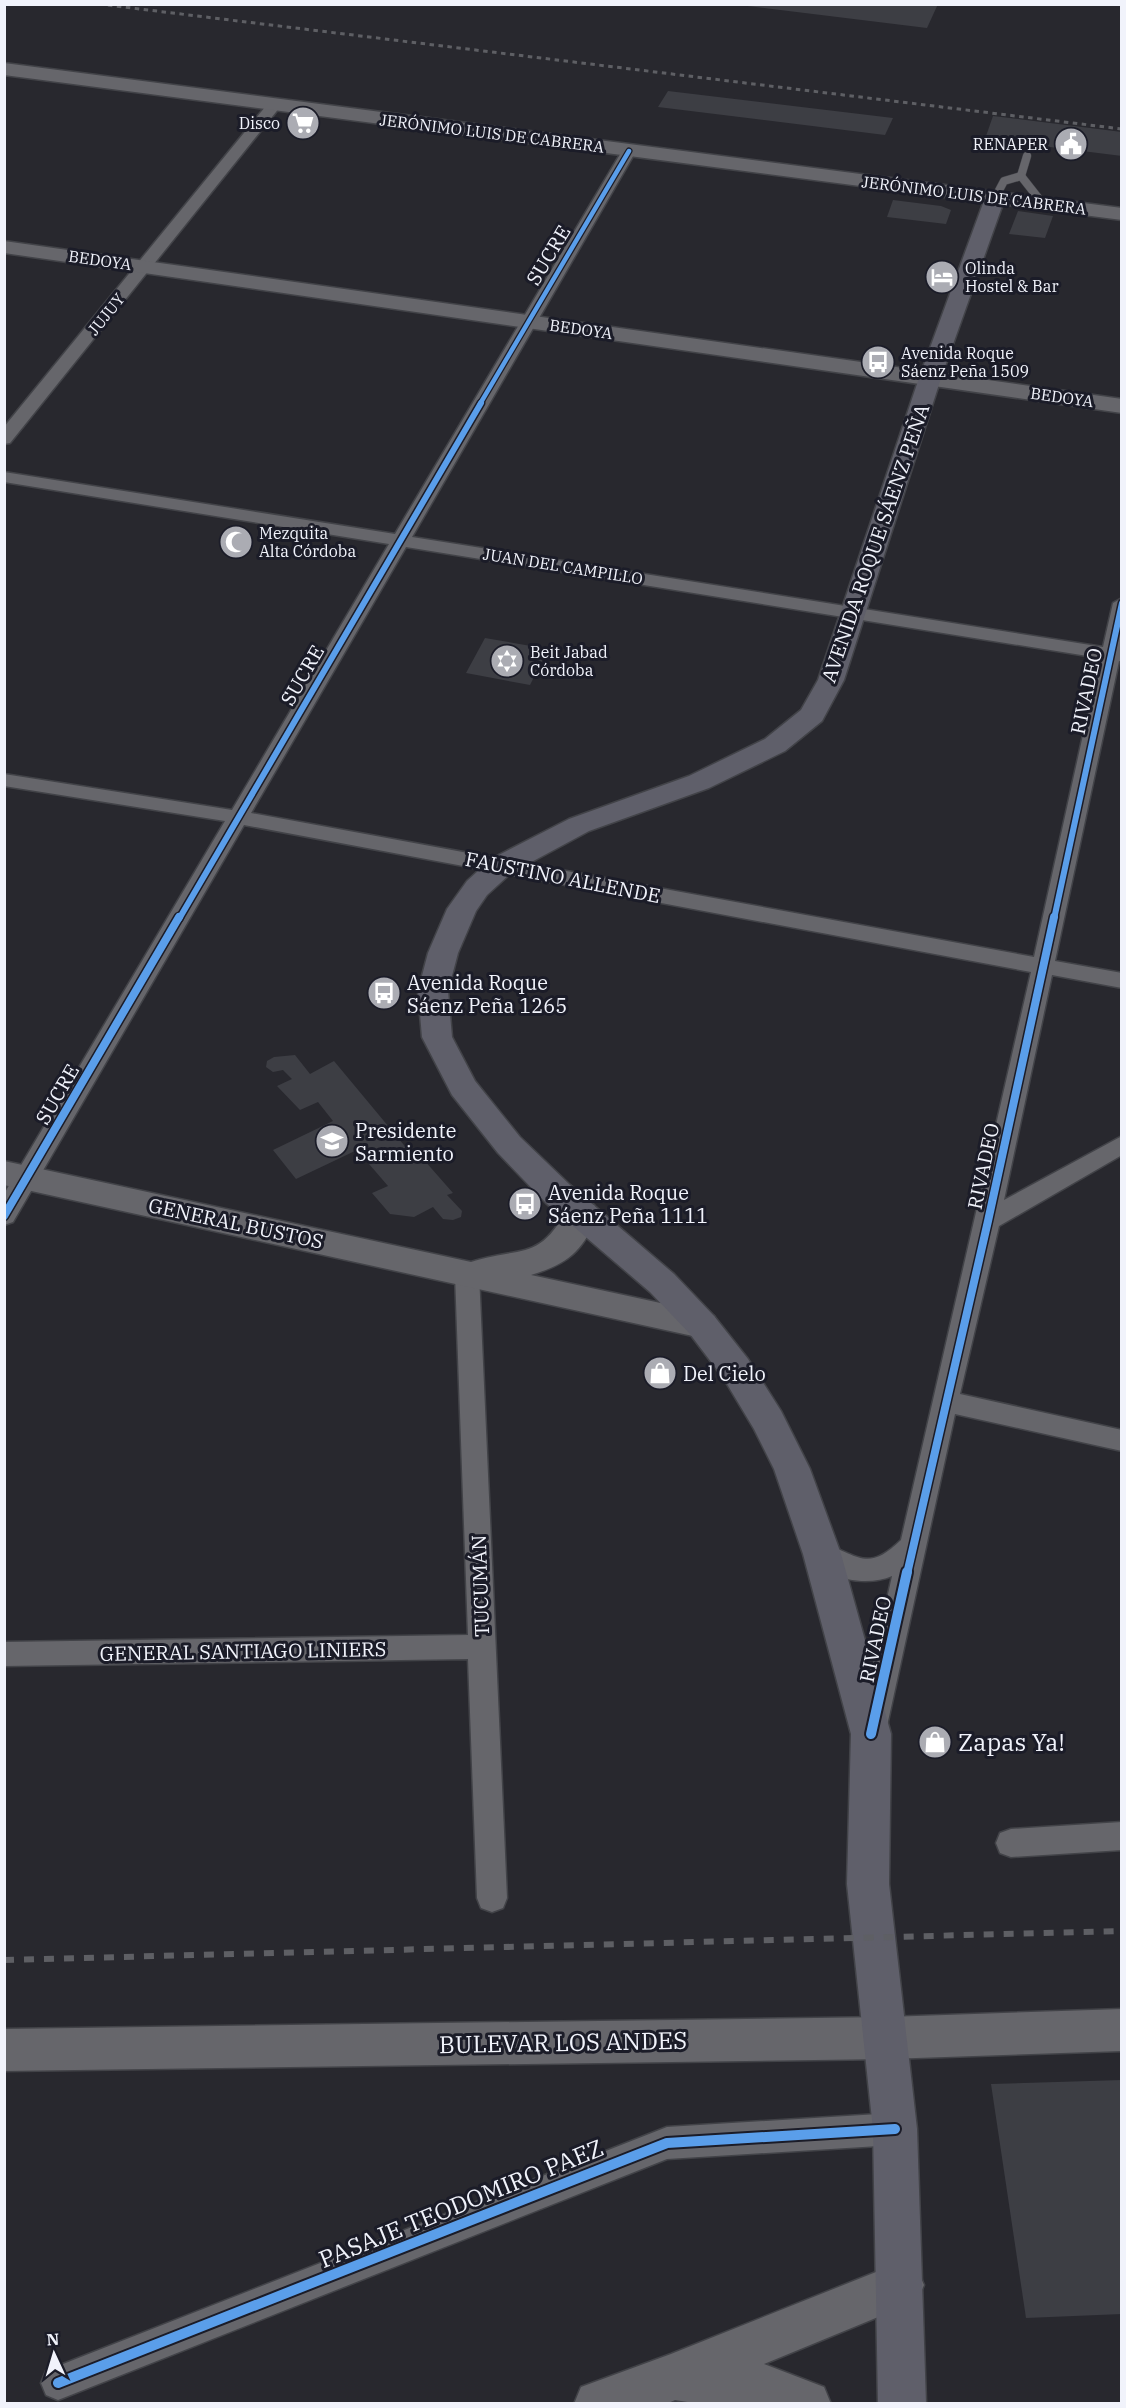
<svg xmlns="http://www.w3.org/2000/svg" width="1126" height="2408" font-family="'IBM Plex Serif',serif">
<rect width="100%" height="100%" fill="#28282e"/>
<g fill="#3d3e44">
<path d="M731 4H938L927 28Z"/>
<path d="M668 91 893 118 885 135 658 107Z"/>
<path d="M993 116 1122 132V156L985 139Z"/>
<path d="M893 200 941 206 951 210 946 224 887 217Z"/>
<path d="M1018 211 1053 216 1045 238 1009 234Z"/>
<path d="M485 638 548 649 530 685 466 673Z"/>
<path d="M295 1055 310 1074 334 1061 418 1162 424 1160 453 1193 447 1195 462 1211 461 1217 453 1220 443 1219 433 1207 414 1217 390 1214 372 1193 388 1186 357 1150 296 1179 273 1150 333 1121 318 1102 300 1110 277 1086 292 1079 283 1070 273 1072 266 1067 267 1061 274 1057Z"/>
<path d="M1122 2080V2314L1026 2318 991 2084Z"/>
</g>
<g fill="none" stroke-linecap="round" stroke-linejoin="round">
<g stroke="#424348" stroke-width="9">
<g id="lane">
<path d="M1021 176 1043 204"/>
<path d="M1021 176 1027 156"/>
<path d="M995 198 1004 181 1021 176"/>
</g>
</g>
<g stroke="#424348" stroke-width="3">
<g id="street">
<path d="M275 100 280 101V107L10 443 4 444V427L270 101Z"/>
<path d="M629 147 636 151 412 537 1103 647 1113 603 1122 598V662L1119 661 1055 961 1122 973V988L1052 975 1004 1200 1122 1136V1155L999 1226 960 1394 1122 1430V1451L955 1414 887 1726 883 1735 873 1739 863 1735 859 1726 892 1576C868 1587 821 1580 808 1554L812 1546 822 1543C859 1555 867 1573 901 1540L1031 972 244 825 13 1222 4 1225V1194L225 821 4 786V774L232 810 389 544 4 482V472L395 534 622 151ZM406 547 1100 658 1034 957 251 813Z"/>
<path d="M467 1265 476 1267 479 1274 507 1898 503 1908 492 1912 481 1908 477 1898 468 1659 4 1666V1642L468 1635 455 1274 458 1267Z"/>
<path d="M1122 1822V1850L1011 1857 1000 1853 996 1843 1000 1833 1011 1829Z"/>
<path d="M895 2113 906 2118 911 2129 906 2140 895 2145 667 2159 58 2400 46 2395 41 2383 46 2371 58 2366 667 2127Z"/>
</g>
</g>
<g stroke="#424348" stroke-width="3">
<g id="secondary">
<path d="M4 63 1122 208V220L4 75Z"/>
<path d="M4 241 1122 399V413L4 253Z"/>
<path d="M4 1161 471 1262C525 1245 538 1263 570 1205L582 1202 594 1205 599 1214C582 1251 570 1263 531 1275L702 1312 714 1316 719 1325 714 1334 702 1338 4 1185Z"/>
<path d="M1122 2009V2051L887 2059 4 2071V2029L887 2017Z"/>
<path d="M901 2262 917 2269 924 2285 917 2301 764 2364 824 2387 831 2404H700L675 2400 666 2404H574L581 2387 671 2354Z"/>
</g>
</g>
<g stroke="#424348" stroke-width="3">
<path id="primary" d="M995 192 1002 194 1005 198 941 378 844 680 822 721 785 751 709 788 589 831 511 873 487 895 476 911 458 953 448 991 452 1037 475 1081 520 1137 570 1185 674 1274 714 1316 748 1359 781 1411 810 1469 841 1554 891 1734 889 1884 917 2129 926 2404H878L873 2129 847 1884 851 1734 803 1554 774 1469 754 1429 724 1379 690 1334 650 1292 546 1203 498 1153 452 1095 422 1037 418 991 428 953 447 909 467 881 491 859 569 819 689 776 765 739 801 710 818 680 919 378 985 198 988 194Z"/>
</g>
<use href="#lane" stroke="#66666b" stroke-width="8"/>
<use href="#street" fill="#66666b" fill-rule="evenodd"/>
<use href="#secondary" fill="#66666b" fill-rule="evenodd"/>
<use href="#primary" fill="#5f5f6a" fill-rule="evenodd"/>
<path stroke="#5e5f64" stroke-width="3" stroke-dasharray="4.5 4.5" stroke-linecap="butt" d="M99 4 1122 129"/>
<path stroke="#5e5f64" stroke-width="6" stroke-dasharray="10 10" stroke-linecap="butt" d="M4 1960 1122 1931"/>
<g stroke="#1b1c28" stroke-width="7">
<path id="cycleway-far3" d="M480 404 629 151"/>
</g>
<g stroke="#1b1c28" stroke-width="9">
<g id="cycleway-far2">
<path d="M179 919 481 403"/>
<path d="M1054 919 1122 603"/>
</g>
</g>
<g stroke="#1b1c28" stroke-width="11">
<g id="cycleway-far1">
<path d="M4 1216 179 917"/>
<path d="M907 1574 988 1221 1054 917"/>
</g>
</g>
<g stroke="#1b1c28" stroke-width="14">
<g id="cycleway">
<path d="M871 1734 907 1572"/>
<path d="M58 2383 667 2143 895 2129"/>
</g>
</g>
<use href="#cycleway-far3" stroke="#5a9eea" stroke-width="4.5"/>
<use href="#cycleway-far2" stroke="#5a9eea" stroke-width="6"/>
<use href="#cycleway-far1" stroke="#5a9eea" stroke-width="8"/>
<use href="#cycleway" stroke="#5a9eea" stroke-width="10"/>
</g>
<defs>
<g id="supermarket-disc" transform="scale(1.725)"><circle r="9.5" fill="#abacb3" stroke="#1b1c28"/><path d="M-6-5.5h2.5l.6 2H6L4.5 2H-2.5L-4.4-4H-6ZM-1.5 3.2a1.3 1.3 0 1 0 .1 0ZM3 3.2a1.3 1.3 0 1 0 .1 0Z" fill="#fff"/></g>
<g id="civic-disc" transform="scale(1.725)"><circle r="9.5" fill="#abacb3" stroke="#1b1c28"/><path d="M-.6-6.5H3V-4.5H.6V-3L4-1V1h2V6H-6V1h2V-1L-.6-3ZM-1.2 2.5V6h2.4V2.5Z" fill="#fff"/></g>
<g id="hotel-disc" transform="scale(1.725)"><circle r="9.5" fill="#abacb3" stroke="#1b1c28"/><path d="M-6-4.5h1.5V1H6V5H4.5V3h-9V5H-6ZM-4 0a1.8 1.8 0 1 1 3.6 0ZM.5 0V-2.5h3Q6-2.5 6 0Z" fill="#fff"/></g>
<g id="bus-disc" transform="scale(1.725)"><circle r="9.5" fill="#abacb3" stroke="#1b1c28"/><path d="M-5-6H5V4H4V6H2V4H-2V6H-4V4H-5ZM-3.5-4V0h7V-4ZM-3.5 1.2v1.5H-2V1.2ZM2 1.2v1.5H3.5V1.2Z" fill="#fff"/></g>
<g id="mosque-disc" transform="scale(1.725)"><circle r="9.5" fill="#abacb3" stroke="#1b1c28"/><path d="M3.5-4.9A6 6 0 1 0 3.5 4.9A5 5 0 1 1 3.5-4.9Z" fill="#fff"/></g>
<g id="synagogue-disc" transform="scale(1.725)"><circle r="9.5" fill="#abacb3" stroke="#1b1c28"/><path d="M0-6.5L5.6 3.2H-5.6ZM0 6.5L5.6-3.2H-5.6Z" fill="#fff"/></g>
<g id="school-disc" transform="scale(1.725)"><circle r="9.5" fill="#abacb3" stroke="#1b1c28"/><path d="M0-5L7-2L0 1L-7-2ZM-4 1L0 2.5L4 1V4Q0 6-4 4Z" fill="#fff"/></g>
<g id="shop-disc" transform="scale(1.725)"><circle r="9.5" fill="#abacb3" stroke="#1b1c28"/><path d="M-5-2.5h2.3a2.7 3.5 0 0 1 5.4 0H5L5.5 6h-11ZM-1.5-2.5h3a1.5 2.3 0 0 0-3 0Z" fill="#fff"/></g>
</defs>
<g fill-rule="evenodd">
<use href="#supermarket-disc" x="303" y="123"/>
<use href="#civic-disc" x="1071" y="144"/>
<use href="#hotel-disc" x="942" y="277"/>
<use href="#bus-disc" x="878" y="362"/>
<use href="#mosque-disc" x="236" y="542"/>
<use href="#synagogue-disc" x="507" y="661"/>
<use href="#bus-disc" x="384" y="993"/>
<use href="#school-disc" x="332" y="1141"/>
<use href="#bus-disc" x="525" y="1204"/>
<use href="#shop-disc" x="660" y="1373"/>
<use href="#shop-disc" x="935" y="1742"/>
</g>
<g text-anchor="middle" dominant-baseline="central" stroke-width="6" stroke-linejoin="round" paint-order="stroke">
<g font-size="16" fill="#f1f3fb" stroke="#1b1c28" text-anchor="start">
<text x="280" y="123" text-anchor="end">Disco</text>
<text x="1048" y="144" text-anchor="end">RENAPER</text>
<text x="965" y="268">Olinda<tspan x="965" dy="18">Hostel &amp; Bar</tspan></text>
<text x="901" y="353">Avenida Roque<tspan x="901" dy="18">Sáenz Peña 1509</tspan></text>
<text x="259" y="533">Mezquita<tspan x="259" dy="18">Alta Córdoba</tspan></text>
<text x="530" y="652">Beit Jabad<tspan x="530" dy="18">Córdoba</tspan></text>
</g>
<g font-size="16" fill="#f1f3fb" stroke="#1b1c28">
<text transform="translate(492 133) rotate(7)">JERÓNIMO LUIS DE CABRERA</text>
<text transform="translate(974 195) rotate(7)">JERÓNIMO LUIS DE CABRERA</text>
<text transform="translate(100 260) rotate(8)">BEDOYA</text>
<text transform="translate(106 314) rotate(-51)">JUJUY</text>
<text transform="translate(581 329) rotate(8)">BEDOYA</text>
<text transform="translate(1062 397) rotate(8)">BEDOYA</text>
<text transform="translate(563 566) rotate(9)">JUAN DEL CAMPILLO</text>
</g>
<g font-size="20" fill="#f1f3fb" stroke="#1b1c28">
<text transform="translate(548 255) rotate(-59)">SUCRE</text>
<text transform="translate(875 543) rotate(-71)">AVENIDA ROQUE SÁENZ PEÑA</text>
<text transform="translate(302 675) rotate(-60)">SUCRE</text>
<text transform="translate(1086 691) rotate(-78)">RIVADEO</text>
<text transform="translate(563 877) rotate(11)">FAUSTINO ALLENDE</text>
<text transform="translate(57 1094) rotate(-60)">SUCRE</text>
<text transform="translate(983 1166) rotate(-78)">RIVADEO</text>
<text transform="translate(236 1223) rotate(12)">GENERAL BUSTOS</text>
<text transform="translate(480 1586) rotate(-92)">TUCUMÁN</text>
<text transform="translate(875 1639) rotate(-78)">RIVADEO</text>
<text transform="translate(243 1651) rotate(-1)">GENERAL SANTIAGO LINIERS</text>
</g>
<g font-size="20" fill="#f1f3fb" stroke="#1b1c28" text-anchor="start">
<text x="407" y="982">Avenida Roque<tspan x="407" dy="23">Sáenz Peña 1265</tspan></text>
<text x="355" y="1130">Presidente<tspan x="355" dy="23">Sarmiento</tspan></text>
<text x="548" y="1192">Avenida Roque<tspan x="548" dy="23">Sáenz Peña 1111</tspan></text>
<text x="683" y="1373">Del Cielo</text>
</g>
<g font-size="24" fill="#f1f3fb" stroke="#1b1c28" text-anchor="start">
<text x="958" y="1742">Zapas Ya!</text>
</g>
<g font-size="24" fill="#f1f3fb" stroke="#1b1c28">
<text transform="translate(563 2042) rotate(-1)">BULEVAR LOS ANDES</text>
<text transform="translate(461 2203) rotate(-22)">PASAJE TEODOMIRO PAEZ</text>
</g>
</g>
<rect width="1126" height="2408" fill="none" stroke="#f1f3fb" stroke-width="12"/>
<g transform="translate(54 2354) rotate(356)" stroke="#1b1c28" stroke-width="4.5" paint-order="stroke">
<path d="M0-4.5L10 22L0 15L-10 22Z" fill="#f1f3fb"/>
<text y="-9" font-size="16" font-weight="bold" text-anchor="middle" fill="#f1f3fb">N</text>
</g>
</svg>
